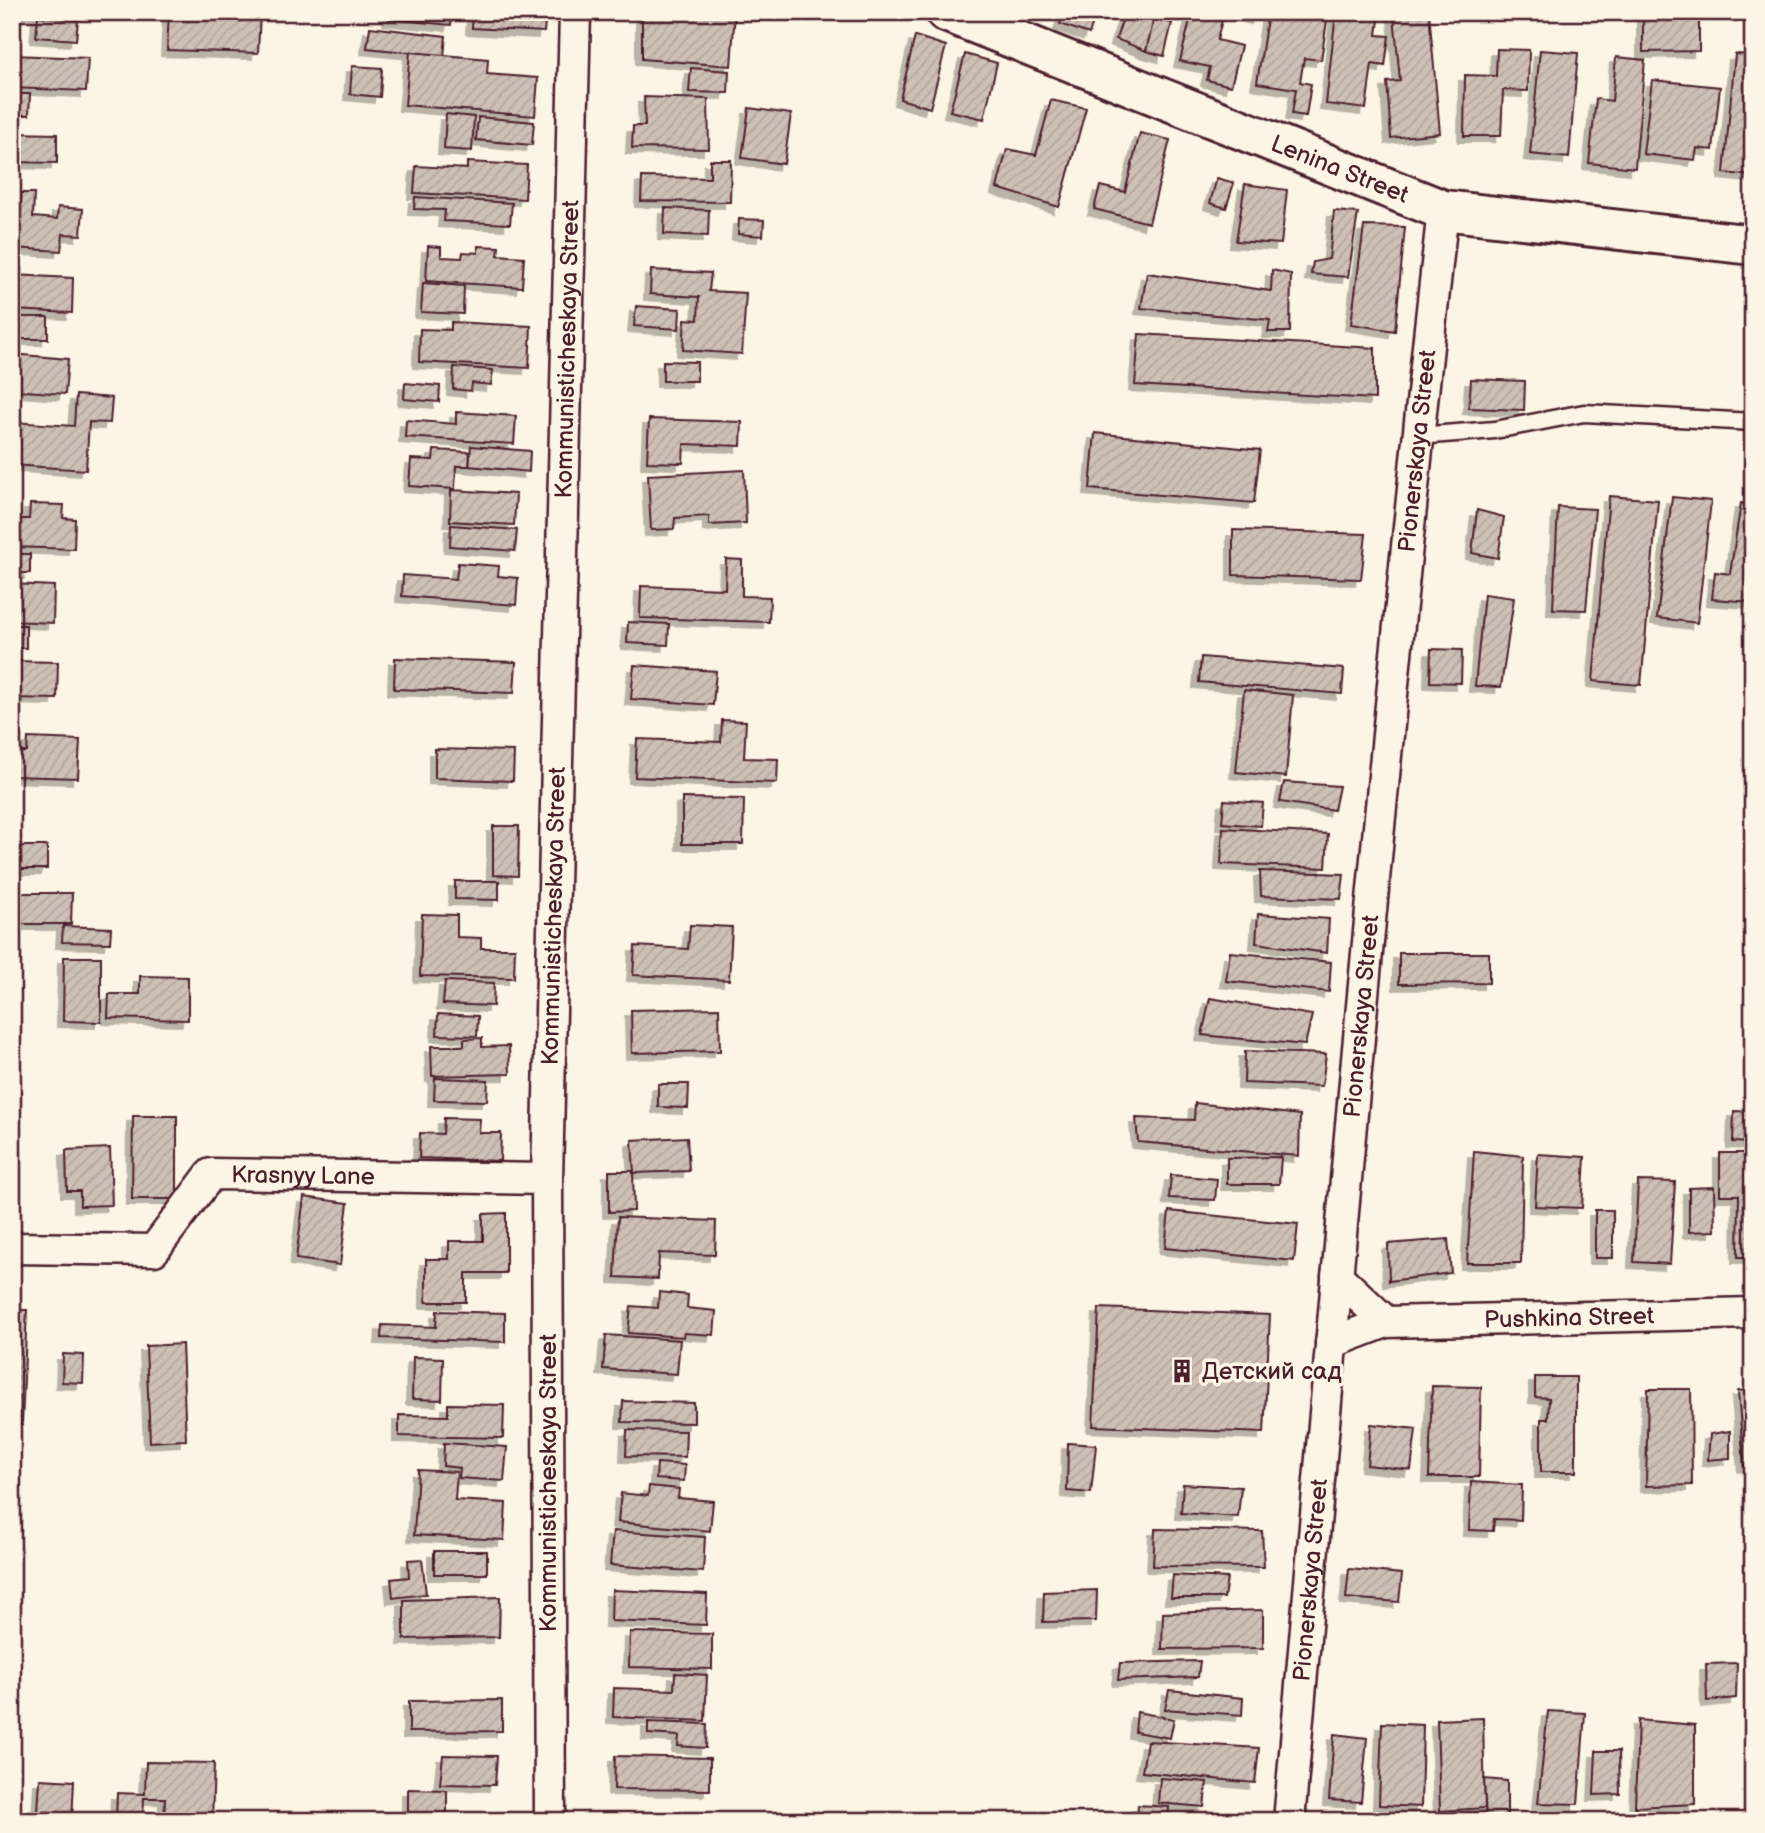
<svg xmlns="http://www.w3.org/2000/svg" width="1765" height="1833" font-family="'Balsamiq Sans',sans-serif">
<defs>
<pattern id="building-hatch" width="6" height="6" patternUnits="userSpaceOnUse" patternTransform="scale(1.75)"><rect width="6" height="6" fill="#cfc0b7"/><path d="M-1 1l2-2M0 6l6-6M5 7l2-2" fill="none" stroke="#b3a59e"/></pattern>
<filter id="shadow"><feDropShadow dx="-6" dy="6" stdDeviation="0" flood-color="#0004"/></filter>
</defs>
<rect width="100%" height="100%" fill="#fcf5e5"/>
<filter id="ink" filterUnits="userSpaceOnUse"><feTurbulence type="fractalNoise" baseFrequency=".0143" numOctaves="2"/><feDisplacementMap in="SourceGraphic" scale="14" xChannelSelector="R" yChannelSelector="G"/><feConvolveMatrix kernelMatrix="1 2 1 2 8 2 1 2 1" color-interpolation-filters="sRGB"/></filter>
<g filter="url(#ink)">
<g fill="url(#building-hatch)" stroke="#4a1f2b" stroke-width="2" filter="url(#shadow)">
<path d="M16 12H68L67 15Z"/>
<path d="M169 12H260L258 53 167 50Z"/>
<path d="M390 12H453L451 25 389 19Z"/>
<path d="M473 12H546L544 32 472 28Z"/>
<path d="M642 12H735L731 66 642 59Z"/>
<path d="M1064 12H1097L1089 34 1060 24Z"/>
<path d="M1125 12H1156L1146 51 1116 39Z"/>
<path d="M1192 12H1224L1217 40 1241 46 1231 86 1207 80 1210 67 1180 61Z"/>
<path d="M1234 12H1259L1257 18Z"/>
<path d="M1268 12 1328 14 1321 60 1304 58 1300 82 1311 84 1306 116 1292 114 1296 89 1257 83Z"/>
<path d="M1336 12H1380L1377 35 1389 36 1385 66 1372 64 1366 109 1326 104Z"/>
<path d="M1429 12 1440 133 1391 138 1387 82 1400 81 1394 15Z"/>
<path d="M1643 12H1699V51L1643 52Z"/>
<path d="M38 16 78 20 76 40 36 37Z"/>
<path d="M1154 19 1172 23 1164 56 1146 51Z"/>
<path d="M370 27 446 36 444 56 367 48Z"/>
<path d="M915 36 946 46 930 108 900 99Z"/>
<path d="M1497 49 1529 50 1528 91 1503 90 1501 136H1464L1465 75 1496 76Z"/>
<path d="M1540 50 1578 53 1569 158 1530 154Z"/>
<path d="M410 52 488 59 487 74 538 78 535 116 405 105Z"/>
<path d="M965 54 997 63 984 119 950 111Z"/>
<path d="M1735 54 1753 55V176L1724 173Z"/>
<path d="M12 55 88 58 86 91 12 88Z"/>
<path d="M1616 57 1645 60 1635 168 1589 163 1596 99 1612 101Z"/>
<path d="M352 66 382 68 380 97 350 94Z"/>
<path d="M691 68 729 71 728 93 689 92Z"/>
<path d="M1652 80 1720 87 1713 150 1697 148 1695 160 1643 154Z"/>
<path d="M12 94H30L29 115H12Z"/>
<path d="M644 97 708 99 709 149 632 148 633 126H645Z"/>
<path d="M1051 100 1086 108 1059 207 997 188 1007 149 1036 155Z"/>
<path d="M749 108 791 114 784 164 742 158Z"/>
<path d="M446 114 474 117 472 151 444 149Z"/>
<path d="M478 117 534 122 532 145 476 140Z"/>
<path d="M12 133 57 134V163L12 162Z"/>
<path d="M1140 133 1170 140 1149 223 1094 209 1100 186 1125 192Z"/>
<path d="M710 160H731L730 202 641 201 642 177 710 178Z"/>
<path d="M467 162 527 165 525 199 414 193 416 166 467 169Z"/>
<path d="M1217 178 1234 183 1226 208 1210 203Z"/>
<path d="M1245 184 1287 190 1281 244 1236 241Z"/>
<path d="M21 193H34L33 217 57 219 58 207 83 209 81 235 63 234 61 251 12 248V214L19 215Z"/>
<path d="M415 197 512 203 510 224 444 221 445 210 414 209Z"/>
<path d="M665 208 709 210 708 236 664 234Z"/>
<path d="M1334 211 1358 213 1348 277 1311 274 1313 262 1329 259Z"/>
<path d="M739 219 764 220 763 236 738 234Z"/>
<path d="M1364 226 1405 227 1395 331 1351 324Z"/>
<path d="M428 246 441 247V257L462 258 463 252 478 253V246L499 247 498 255 524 257 522 287 426 281Z"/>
<path d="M651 270 711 273 709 291 746 293 742 354 683 350 685 319 698 320 699 297 650 294Z"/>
<path d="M1272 270 1291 274 1290 332H1268L1270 320 1141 308 1147 273 1271 291Z"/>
<path d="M12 275 73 278 72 313 12 310Z"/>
<path d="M423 283 464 286 463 314 421 312Z"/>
<path d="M636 306 680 309 679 329 634 326Z"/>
<rect x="12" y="317" width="36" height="22"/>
<path d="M451 322 531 326 529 368 419 362 420 329 451 330Z"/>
<path d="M1139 334 1375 348V399L1135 385Z"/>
<path d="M12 354 68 359 65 394 12 390Z"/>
<path d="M663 361 697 362V381H663Z"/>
<path d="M454 367 493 370 491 385 472 383 471 391 453 389Z"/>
<path d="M1471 379 1525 381 1524 410 1469 408Z"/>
<path d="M405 383 440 386 439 402 404 399Z"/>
<path d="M76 395 112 398 110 423 89 422 86 470 12 465V422L74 426Z"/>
<path d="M456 412 516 416 514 444 405 437 406 420 456 424Z"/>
<path d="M649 419 742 422 741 446 684 444 683 463 647 462Z"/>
<path d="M1095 433 1260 450 1254 503 1090 489Z"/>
<path d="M471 446 530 451 529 472 469 466Z"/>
<path d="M434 450 470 452 469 466H456L455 489 409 486 411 459 433 460Z"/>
<path d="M744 470 746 523 709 525V516L675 518 674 529 651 530 648 475Z"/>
<path d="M451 490 516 494 514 525 450 521Z"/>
<path d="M1609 496 1658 500 1641 685 1593 681Z"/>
<path d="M1672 497 1711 501 1697 623 1657 618Z"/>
<path d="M1741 503 1753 505V602L1712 599 1715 572 1730 574Z"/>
<path d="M30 504 64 505 63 518 75 519 74 549 12 547V519H29Z"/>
<path d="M1558 507 1595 509 1586 610 1553 609Z"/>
<path d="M1477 510 1504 517 1498 558 1472 553Z"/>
<path d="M451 525 517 530 515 551 450 546Z"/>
<path d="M1233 530 1366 534 1361 579 1233 575Z"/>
<rect x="12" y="554" width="18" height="19"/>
<path d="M726 559 742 560V596L770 597 769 622 640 618 641 586 725 589Z"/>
<path d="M458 563 499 566 498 576 518 578 516 605 402 596 403 575 456 579Z"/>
<path d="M12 584 54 586 53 623 12 621Z"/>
<path d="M1484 594 1514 598 1501 687 1475 686Z"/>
<path d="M628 622 669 624 668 645 627 643Z"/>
<rect x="12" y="625" width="14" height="23"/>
<path d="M1431 649 1462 650 1461 683 1430 682Z"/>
<path d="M1201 657 1344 669 1342 694 1199 682Z"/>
<path d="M395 658 516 662 514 693 394 689Z"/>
<path d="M12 661 58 662 57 699 12 698Z"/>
<path d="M634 665 716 671 713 705 631 699Z"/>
<path d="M1244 690 1293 695 1286 777 1236 772Z"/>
<path d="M722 720 746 721 744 758 778 759 777 783 635 777 637 739 721 742Z"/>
<path d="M28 738 80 740 78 778 12 776V752H27Z"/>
<path d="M435 749 514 751 513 781 435 778Z"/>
<path d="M1284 782 1339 786 1334 810 1280 802Z"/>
<path d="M682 798 744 799 743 844H682Z"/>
<path d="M1224 800 1263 803 1261 826 1222 823Z"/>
<path d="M12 824H17V846H47V869H12Z"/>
<path d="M493 826H519L518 876 493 875Z"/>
<path d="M1223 828 1328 834 1326 868 1221 864Z"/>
<path d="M1260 871 1344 874 1341 899 1261 896Z"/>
<path d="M455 881H499V900L455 899Z"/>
<path d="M12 893H72L71 924H12Z"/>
<path d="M422 914 457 915V937L481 938V948H515L514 978 420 976Z"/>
<path d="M1258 914 1329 919 1327 953 1256 943Z"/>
<path d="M690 925 732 927 729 980 633 975 635 946 688 949Z"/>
<path d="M63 926 111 928 110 943 62 942Z"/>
<path d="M1230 952 1331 962 1329 992 1226 981Z"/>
<path d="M1399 953H1489V983L1399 984Z"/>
<path d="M64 957H101V1022L63 1021Z"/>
<path d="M140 976 188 977V1020L108 1018 109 994H140Z"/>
<path d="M445 981 494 983 493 1006 443 1004Z"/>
<path d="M1210 998 1312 1015 1305 1045 1202 1035Z"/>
<path d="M719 1008 720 1051 632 1053 631 1010Z"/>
<path d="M438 1014 478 1016 477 1036 437 1035Z"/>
<path d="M482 1038V1047L509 1046 510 1074 432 1076 431 1046H464V1039Z"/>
<path d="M1245 1051 1326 1054 1322 1086 1244 1083Z"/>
<path d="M435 1078 488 1080 487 1101 434 1100Z"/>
<path d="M658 1084H689L688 1108 658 1107Z"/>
<path d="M1195 1103 1300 1115 1299 1156 1138 1142 1136 1118 1194 1120Z"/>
<path d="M1734 1111 1753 1112V1143L1733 1142Z"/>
<path d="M133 1116H177V1199H132Z"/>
<path d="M444 1118 480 1119 479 1133H501L500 1161 419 1158 420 1133 443 1134Z"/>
<path d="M687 1137 689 1171 634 1173 632 1140Z"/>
<path d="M110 1148 112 1205 80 1206V1191H67L66 1150Z"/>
<path d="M1474 1151 1523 1156 1521 1263H1467Z"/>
<path d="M1720 1153H1748V1164H1753V1257H1738L1739 1195H1720Z"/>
<path d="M1538 1154 1585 1157 1582 1208 1535 1206Z"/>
<path d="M1281 1157 1279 1184H1227V1158Z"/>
<path d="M609 1171H633L634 1211 609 1212Z"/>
<path d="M1171 1175 1217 1179 1215 1200 1169 1198Z"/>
<path d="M1638 1181 1675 1182 1670 1264 1634 1262Z"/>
<path d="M1714 1187 1715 1231 1689 1232V1188Z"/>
<path d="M304 1197 348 1203 340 1265 296 1259Z"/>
<rect x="1595" y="1210" width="18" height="48"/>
<path d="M1169 1211 1298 1224 1294 1261 1165 1248Z"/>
<path d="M506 1213V1273H466V1302H426V1259H449V1241H483V1214Z"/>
<path d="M618 1217 716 1221 715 1255 659 1253 658 1279 615 1277Z"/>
<path d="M1448 1239 1451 1273 1389 1281 1388 1244Z"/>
<path d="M659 1292 688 1295 687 1308 716 1311 714 1335 684 1333 683 1337 628 1333 631 1306 658 1308Z"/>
<path d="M1099 1308 1270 1315 1264 1433 1093 1426Z"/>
<path d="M12 1310H27L22 1424H12Z"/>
<path d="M437 1311 505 1313V1342L381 1338 382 1325 436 1327Z"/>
<path d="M606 1335 680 1340 677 1374 603 1369Z"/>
<path d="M182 1344 186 1440 150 1442 146 1346Z"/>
<path d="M63 1354 84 1355 83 1383 62 1382Z"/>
<path d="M413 1357 443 1358 442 1400 412 1399Z"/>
<path d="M1535 1377H1576V1472H1541V1419H1548L1549 1398 1535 1397Z"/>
<path d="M1432 1386 1481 1387 1479 1477H1429Z"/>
<path d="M1648 1389H1691L1692 1485 1646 1486Z"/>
<path d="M1753 1389V1465L1744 1466 1738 1391Z"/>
<path d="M623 1401 694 1403V1423L622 1422Z"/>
<path d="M448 1404 504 1405 503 1438 399 1436V1415L448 1416Z"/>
<path d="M1371 1424 1416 1429 1411 1470 1367 1465Z"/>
<path d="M627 1430 686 1431 685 1457 626 1456Z"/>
<path d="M1730 1431V1458L1708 1460 1710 1434Z"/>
<path d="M444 1443 507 1447 504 1481 459 1478 460 1468 443 1466Z"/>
<path d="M1068 1443 1096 1445 1091 1493 1067 1491Z"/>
<path d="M657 1463 685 1465 684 1481 656 1479Z"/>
<path d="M418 1470 457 1472 455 1500 506 1503 504 1540 414 1535Z"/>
<path d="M1471 1482 1522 1485 1521 1520 1494 1519 1493 1531 1469 1530Z"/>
<path d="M1183 1484 1241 1487 1238 1517 1181 1513Z"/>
<path d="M649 1486 679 1489 678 1498 713 1501 710 1531 618 1522 621 1493 648 1496Z"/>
<path d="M1155 1529 1262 1531 1264 1567 1153 1566Z"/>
<path d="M613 1531 705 1537 703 1572 610 1565Z"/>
<rect x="434" y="1551" width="53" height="23"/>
<path d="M422 1559 426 1594 393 1598 391 1579 409 1577 408 1560Z"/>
<path d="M1349 1569 1402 1574 1399 1602 1346 1598Z"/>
<path d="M1173 1575 1227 1578 1224 1598H1171Z"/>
<path d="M612 1590 707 1594 706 1625 611 1621Z"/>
<path d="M1097 1590 1096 1621 1043 1622 1044 1592Z"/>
<path d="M500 1597 499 1637 404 1639V1600Z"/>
<path d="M1263 1610V1648L1162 1649 1163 1613Z"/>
<path d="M630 1632 712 1634V1669L629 1667Z"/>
<path d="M1200 1661 1198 1677 1118 1680 1120 1663Z"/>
<path d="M1737 1663 1736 1698 1707 1701 1706 1664Z"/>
<path d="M675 1673 707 1675 705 1721 613 1717 614 1688 674 1690Z"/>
<path d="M1169 1690 1243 1698 1242 1715 1165 1709Z"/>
<path d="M502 1700V1731L409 1732V1701Z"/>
<path d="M1548 1711 1585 1713 1578 1804 1538 1803Z"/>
<path d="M1137 1712 1174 1719 1170 1738 1135 1732Z"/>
<path d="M1483 1718 1485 1808 1440 1811 1437 1720Z"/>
<path d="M1638 1720 1695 1725V1804L1635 1807Z"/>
<path d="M648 1722 707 1724 706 1748 678 1746 679 1736 648 1734Z"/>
<path d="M1382 1723 1423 1725 1421 1807 1379 1805Z"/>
<path d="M1334 1734 1367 1738 1361 1802 1329 1800Z"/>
<path d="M1147 1741 1259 1748 1255 1783 1142 1772Z"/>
<path d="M1596 1751H1619L1620 1794 1594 1795Z"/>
<path d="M443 1755 497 1756 495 1785 440 1784Z"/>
<path d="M615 1756 710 1758V1790L614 1789Z"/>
<path d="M146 1762 214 1763 212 1821H164L165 1798H144L143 1821H116L117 1793 145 1794Z"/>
<path d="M1160 1778 1207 1782 1204 1807 1158 1803Z"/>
<path d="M40 1779 74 1781 72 1821H48V1812H38Z"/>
<path d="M1484 1779 1507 1781V1821H1486Z"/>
<path d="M408 1789 447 1790V1818L500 1821H425V1816H408Z"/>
<path d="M1138 1805 1169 1807 1168 1821H1137Z"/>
</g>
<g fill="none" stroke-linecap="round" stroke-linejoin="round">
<g stroke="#4a1f2b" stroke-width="21">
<path id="service" d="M1418 436 1495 430 1584 413 1753 422"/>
</g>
<g stroke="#4a1f2b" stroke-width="35">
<g id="minor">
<path id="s1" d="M12 1248 154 1250 211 1174 547 1179"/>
<path d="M1337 1276 1386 1322"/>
<path id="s2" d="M1331 1343 1386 1322 1753 1313"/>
<path id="s3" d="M550 1821 547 1179 575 12"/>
<path id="s4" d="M1289 1821C1336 1284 1383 746 1443 210"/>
</g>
</g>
<g stroke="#4a1f2b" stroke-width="44">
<g id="tertiary">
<path id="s5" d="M946 12 1443 210 1753 245"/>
</g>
</g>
<use href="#service" stroke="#fcf5e5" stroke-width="16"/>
<use href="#minor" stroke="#fcf5e5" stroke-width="30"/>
<use href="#tertiary" stroke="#fcf5e5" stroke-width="38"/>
</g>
</g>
<defs>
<g id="building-bare" transform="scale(1.89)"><path d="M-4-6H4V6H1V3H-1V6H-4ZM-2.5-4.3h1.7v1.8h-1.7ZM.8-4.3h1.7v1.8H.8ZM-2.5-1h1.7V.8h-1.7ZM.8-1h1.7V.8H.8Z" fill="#4a1f2b" stroke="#fcf5e5" stroke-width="2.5" paint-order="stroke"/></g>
</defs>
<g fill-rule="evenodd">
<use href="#building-bare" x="1182" y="1371"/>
</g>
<g text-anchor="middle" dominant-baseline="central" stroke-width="7" stroke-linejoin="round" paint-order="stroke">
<g font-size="24" fill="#4a1f2b" stroke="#fcf5e5">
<text stroke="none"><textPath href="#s5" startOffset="424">Lenina Street</textPath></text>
<text stroke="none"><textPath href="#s3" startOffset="1472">Kommunisticheskaya Street</textPath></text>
<text stroke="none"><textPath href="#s4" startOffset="1376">Pionerskaya Street</textPath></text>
<text stroke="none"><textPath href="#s3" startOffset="905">Kommunisticheskaya Street</textPath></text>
<text stroke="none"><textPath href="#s4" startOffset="808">Pionerskaya Street</textPath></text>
<text stroke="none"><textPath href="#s1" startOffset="329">Krasnyy Lane</textPath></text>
<text stroke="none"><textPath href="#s2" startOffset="242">Pushkina Street</textPath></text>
<text transform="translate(548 1483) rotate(-90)">Kommunisticheskaya Street</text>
<text stroke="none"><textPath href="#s4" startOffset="242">Pionerskaya Street</textPath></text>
</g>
<g font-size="24" fill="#4a1f2b" stroke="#fcf5e5" text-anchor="start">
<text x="1202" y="1371">Детский сад</text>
</g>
</g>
<rect width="1765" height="1833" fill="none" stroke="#fcf5e5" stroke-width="42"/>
<rect x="21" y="21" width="1723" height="1791" fill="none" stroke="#4a1f2b" stroke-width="2.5" filter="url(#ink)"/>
</svg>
